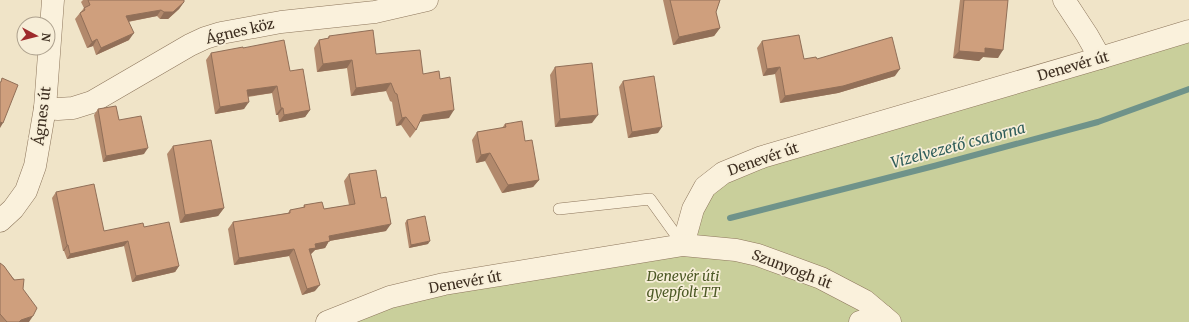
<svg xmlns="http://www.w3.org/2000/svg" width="1189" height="322" font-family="Merriweather,serif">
<rect width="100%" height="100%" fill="#f0e4c8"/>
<path fill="#c9cf9b" d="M1189 31V322H327L390 297 682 245 723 173Z"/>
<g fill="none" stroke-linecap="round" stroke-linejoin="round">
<path stroke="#6f938a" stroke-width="6" d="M730 218 934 166 1098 122 1189 89"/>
<g stroke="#8d765c" stroke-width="12">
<path id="lane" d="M559 209 650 199 683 245"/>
</g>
<g stroke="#8d765c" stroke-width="23">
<g id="street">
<path d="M1064 0 1087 35 1100 58"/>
<path d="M45 108 58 109 73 108 92 102 190 45 205 38 221 33 281 22 375 12 427 0"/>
<path d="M0 221 13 209 26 191 35 166 45 108 53 0"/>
<path d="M683 245 693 209 705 187 723 173 762 157 1100 58 1189 31"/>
<path d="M327 322 390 297 444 284 683 245 736 250 758 255 821 278 865 301 890 322"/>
<path d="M860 322 883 316"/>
</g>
</g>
<use href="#lane" stroke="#faf1dc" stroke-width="11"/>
<use href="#street" stroke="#faf1dc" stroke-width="22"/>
</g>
<g fill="#b2896c">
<path d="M83 0H184V2L179 9 168 19H160L157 16 128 22 129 40 96 55 93 46 87 48 75 19 84 8 81 2Z"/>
<path d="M663 0H720L716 12 720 28 714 36 673 45Z"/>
<path d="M960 0H1008L998 58 983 57 979 61 953 58Z"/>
<path d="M329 36 376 54 423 74 440 79 449 118 419 122 416 130 410 138 401 125 396 126 392 102 390 101 386 91 351 96 347 68 317 72 314 48 319 40 328 38Z"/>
<path d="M762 41 804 59H817L895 76 838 93 780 103 775 74 763 76 757 48Z"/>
<path d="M243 48 290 71 310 110 305 117 279 122 278 115H276L272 93 248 97 244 109 215 114 206 60 211 53Z"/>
<path d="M555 67 592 123 555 127 550 75Z"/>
<path d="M623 81 658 133 628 138 619 87Z"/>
<path d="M98 109 119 120 144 154 103 162 94 115Z"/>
<path d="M505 124 525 141 539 180 533 187 502 193 485 161 476 163 472 140 477 132 502 128Z"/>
<path d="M173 146 224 208 218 216 180 223 167 154Z"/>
<path d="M349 174 386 231 329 241 325 248 315 250 311 254 315 291 302 295 289 256 234 265 228 229 233 222 288 213 290 210 303 208 304 205 324 209 349 205 344 181Z"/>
<path d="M56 192 104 231 144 227 179 266 175 272 132 282 124 246 67 259 64 251H63L52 198Z"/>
<path d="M407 220 428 244 409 248 405 223Z"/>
<path d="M0 263 23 289 29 322H0Z"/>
</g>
<g fill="#916f58">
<path d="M184 2 179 9 168 19H160L164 12Z"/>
<path d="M161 10 157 16 121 23 126 16Z"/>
<path d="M720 28 714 36 673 45 679 37Z"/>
<path d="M134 33 129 40 96 55 101 48Z"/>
<path d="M97 39 93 46 87 48 92 42Z"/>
<path d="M985 48 1003 50 998 58 983 57 979 61 953 58 959 51Z"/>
<path d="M352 60 347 68 317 72 323 64Z"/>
<path d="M780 67 775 74 763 76 767 69Z"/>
<path d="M900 69 895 76 838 93 780 103 785 96Z"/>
<path d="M391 83 386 91 351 96 356 88Z"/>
<path d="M277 86 272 93 242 97 247 90Z"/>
<path d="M249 102 244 109 215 114 220 107Z"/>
<path d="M281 108H283L278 115H276Z"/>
<path d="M310 110 305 117 279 122 284 115Z"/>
<path d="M454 110 449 118 417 122 423 115Z"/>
<path d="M598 115 592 123 555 127 560 119Z"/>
<path d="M406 117 401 125 396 126 402 118Z"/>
<path d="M0 122 3 123 0 128Z"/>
<path d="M662 127 658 133 628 138 632 132Z"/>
<path d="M148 148 144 154 103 162 106 156Z"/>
<path d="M490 153 485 161 476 163 481 155Z"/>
<path d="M539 180 533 187 502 193 508 185Z"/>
<path d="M224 208 218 216 180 223 185 215Z"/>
<path d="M391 224 386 231 329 241 325 248 315 250 311 254 305 255 309 249 315 244 329 236Z"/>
<path d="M128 241 124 246 67 259 70 254Z"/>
<path d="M430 241 428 244 409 248 411 245Z"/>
<path d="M67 245H68L64 251H63Z"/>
<path d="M294 249 289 256 234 265 239 258Z"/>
<path d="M179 266 175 272 132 282 136 276Z"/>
<path d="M320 285 315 291 302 295 307 289Z"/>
<path d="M33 316 29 322H19L21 320Z"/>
</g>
<g fill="#cf9f7d" stroke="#916f58">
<path d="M88 0H184V2L173 12H164L161 10 126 16 134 33 101 48 97 39 92 42 80 13 85 10 84 8 90 5Z"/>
<path d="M670 0H720L716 12 720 28 679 37Z"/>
<path d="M964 0H1008L1003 50 985 48V53L959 51Z"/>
<path d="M373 30 376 54 420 50 423 74 439 71 440 79 450 77 454 110 423 115 416 130 406 117 402 118 397 94 395 93 391 83 356 88 352 60 323 64 319 40 329 38V36Z"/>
<path d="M799 35 804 59 816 57 817 59 892 37 900 69 843 86 785 96 780 67 767 69 762 41Z"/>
<path d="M284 40 290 71 303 69 310 110 284 115 283 108H281L277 86 247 90 249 102 220 107 211 53 243 47V48Z"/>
<path d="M592 63 598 115 560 119 555 67Z"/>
<path d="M654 76 662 127 632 132 623 81Z"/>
<path d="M2 78 18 85 3 123 0 122V82H1Z"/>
<path d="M116 106 119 120 141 116 148 148 106 156 98 109Z"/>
<path d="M522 121 525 141 532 140 539 180 508 185 490 153 481 155 477 132 506 127 505 124Z"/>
<path d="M211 140 224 208 185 215 173 146Z"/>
<path d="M376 170 381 198 386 197 391 224 329 236 330 241 315 244 316 248 309 249 320 285 307 289 294 249 239 258 233 222 290 213V210L305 207 304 205 322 202 324 209 355 204 349 174Z"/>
<path d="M94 184 104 231 143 223 144 227 169 222 179 266 136 276 128 241 70 254 68 245H67L56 192Z"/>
<path d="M425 216 430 241 411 245 407 220Z"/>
<path d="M0 263 4 266 14 280 24 279 23 289 37 308 33 316 21 320 19 322H7L0 314Z"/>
</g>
<g text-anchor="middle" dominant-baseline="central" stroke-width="3.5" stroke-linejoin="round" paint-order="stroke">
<g font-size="14" fill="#3d2e20" stroke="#f7eed8">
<text transform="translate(240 31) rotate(-13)">Ágnes köz</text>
<text transform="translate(1073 66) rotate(-16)">Denevér út</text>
<text transform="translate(42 116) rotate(-83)">Ágnes út</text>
<text transform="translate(763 159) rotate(-19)">Denevér út</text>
<text transform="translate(792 269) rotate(21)">Szunyogh út</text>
<text transform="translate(465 282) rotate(-10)">Denevér út</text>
</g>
<g font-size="14" font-style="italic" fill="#4d5a26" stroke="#f7eed8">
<text x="683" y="276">Denevér úti<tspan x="683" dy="16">gyepfolt TT</tspan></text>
</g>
<g font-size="15" font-style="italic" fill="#2f5d5a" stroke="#f7eed8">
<text transform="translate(958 145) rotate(-15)">Vízelvezető csatorna</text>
</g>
</g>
<g transform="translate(36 36) rotate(97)"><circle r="19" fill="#f7eed8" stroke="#ada18e"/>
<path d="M0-3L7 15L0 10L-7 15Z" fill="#9e2a2b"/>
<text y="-6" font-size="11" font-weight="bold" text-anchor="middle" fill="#3d2e20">N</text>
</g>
</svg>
